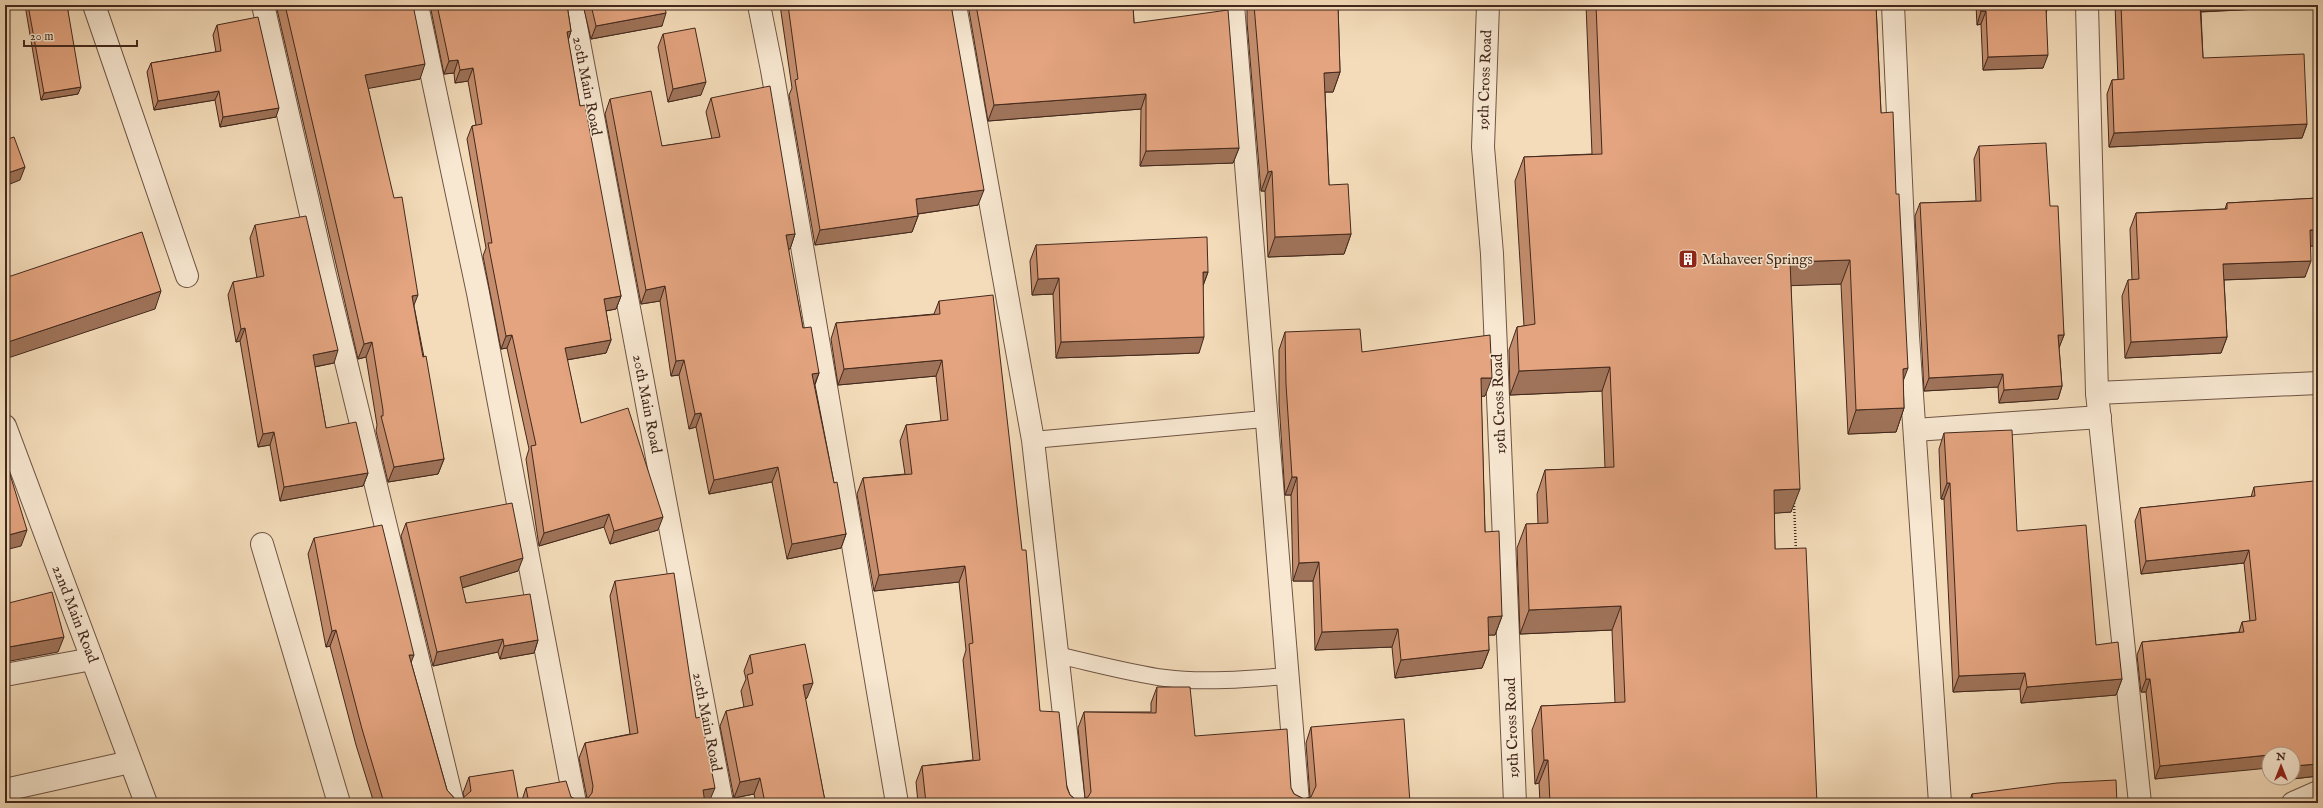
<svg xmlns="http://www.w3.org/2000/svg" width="2323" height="808" font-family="'IM FELL English',serif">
<rect width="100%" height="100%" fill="#f4dcba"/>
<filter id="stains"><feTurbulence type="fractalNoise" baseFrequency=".005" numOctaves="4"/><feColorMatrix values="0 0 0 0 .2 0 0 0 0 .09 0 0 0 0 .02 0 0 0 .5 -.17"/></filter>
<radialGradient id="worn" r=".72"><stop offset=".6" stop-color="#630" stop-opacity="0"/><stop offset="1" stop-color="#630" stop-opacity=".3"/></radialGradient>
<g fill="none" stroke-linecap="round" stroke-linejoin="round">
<g stroke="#6e5544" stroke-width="18">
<g id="service">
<path d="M1033 440 1264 419"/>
<path d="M1057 655C1093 663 1129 673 1165 678 1202 683 1250 679 1287 676"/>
</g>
</g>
<g stroke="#6e5544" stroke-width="24">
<g id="minor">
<path d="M94 5 187 276"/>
<path d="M263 5 324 271 453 803"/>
<path d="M417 5 478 293 575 803"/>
<path d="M572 5 722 803"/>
<path d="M759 5 772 70 897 803"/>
<path d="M955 5 1033 440 1074 803"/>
<path d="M1233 5 1298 803"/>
<path d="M1488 5 1483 147 1492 254 1515 803"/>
<path d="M1893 5 1908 336 1940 803"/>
<path d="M2087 5 2097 393 2140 803"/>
<path d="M2097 393 2318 383"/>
<path d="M5 426 146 803"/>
<path d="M1915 430 2100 417"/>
<path d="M262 544 339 803"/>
<path d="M5 675 92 659"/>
<path d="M5 790 130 762"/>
<path d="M2293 803 2318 792"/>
</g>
</g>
<path stroke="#42281d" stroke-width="2.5" stroke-dasharray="1 2" stroke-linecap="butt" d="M1794 503 1796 552"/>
<use href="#service" stroke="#f8e8d2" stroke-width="16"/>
<use href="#minor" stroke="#f8e8d2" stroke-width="22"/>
</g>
<g fill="#c38d6d" stroke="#42281d">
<path d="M25 5H67L78 94 41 100Z"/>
<path d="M276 5H413L420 79 368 88 414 306 444 459 438 474 388 482 376 431 377 425 366 357 358 359Z"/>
<path d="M430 5H567L571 31 568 40 580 106 621 296 616 309 606 311 611 340 606 353 567 360 581 423 658 530 610 544 604 527 539 546 526 459 529 449 507 348 501 349 483 256 486 248 467 139 472 126 476 125 468 81 455 83 454 73 444 74Z"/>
<path d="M583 5H665L662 26 591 39Z"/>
<path d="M780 5H951L978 205 918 214V216L912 232 815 245 789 95 792 88Z"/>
<path d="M968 5H1133L1134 23 1239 148 1233 163 1140 166 1141 109 988 121Z"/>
<path d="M1247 5H1338L1340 72 1333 92H1325L1329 185 1351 234 1344 254 1268 257 1265 191H1261L1247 22Z"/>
<path d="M1586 5H1876L1881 113 1903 382 1904 408 1896 432 1848 434 1841 284 1791 285V512L1774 513 1775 549 1817 803H1540L1539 783 1535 784 1532 730 1541 706 1615 703 1612 630 1520 634 1517 548 1526 524H1538L1537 494 1545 470 1605 468 1602 391 1510 395 1509 350 1517 327 1524 326 1515 181 1524 157 1592 154Z"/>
<path d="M1976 5H2048L2046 14 2043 68 1983 70 1981 24 1977 25Z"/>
<path d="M2115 5H2318V6L2201 12 2203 58 2307 124 2302 138 2109 147 2107 94 2112 80H2118Z"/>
<path d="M217 25 276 117 220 127 215 100 154 110 147 72 151 63 216 52 213 35Z"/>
<path d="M663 34 701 95 668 102 658 47Z"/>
<path d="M711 98 795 234 790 249H788L803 328 819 373 815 385 834 483 846 534 841 548 787 559 772 482 709 494 696 427 689 429 679 375 671 376 660 301 641 304 605 114 610 99 662 146 712 139 706 112Z"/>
<path d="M1979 146 2050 206 2064 335 2059 347 2062 386 2058 399 1999 403 1998 387 1924 391 1915 216 1920 203 1976 201 1974 159Z"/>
<path d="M2318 198V246H2310L2305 277 2224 280 2227 337 2221 353 2125 358 2122 296 2128 280H2132L2130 229 2136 213 2225 209 2227 203Z"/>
<path d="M255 225 334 363 315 367 326 428 368 473 363 486 280 501 270 445 258 447 240 341 236 342 228 295 233 282 257 278 250 238Z"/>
<path d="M1036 245 1208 272 1203 286 1199 353 1056 358 1053 294 1032 295 1030 261Z"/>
<path d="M939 301 1040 711 1070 795 1075 799H1082L1085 798 1078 728 1084 712H1151V703L1157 687 1195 736 1291 788 1294 794 1304 799 1310 797 1306 743 1311 727 1410 803H918L916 782 922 766 973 760 963 660 966 650 959 582 874 591 857 494 863 478 905 474 900 441 906 425 941 421 936 376 838 385 831 339 836 323 934 314Z"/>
<path d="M1285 332 1362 352 1485 396H1481L1485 532 1502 616 1495 635H1488L1489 650 1482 668 1395 678 1392 647 1315 650 1313 581H1293L1291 495H1285L1279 403V350Z"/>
<path d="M1944 433 2017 531 2096 645 2122 679 2116 695 2021 703 2020 689 1953 692 1944 499H1941L1939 449Z"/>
<path d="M2254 487 2318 521V776L2284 780V778H2293V754H2269L2155 779 2146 692H2141L2137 655 2142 642 2239 632 2242 622 2250 621 2244 563 2141 574 2135 521 2140 508 2251 497Z"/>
<path d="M406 523 518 571 462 588 466 603 538 640 534 653 500 659 498 652 433 666 401 536Z"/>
<path d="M314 538 411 662 447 790 455 799H462L464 797 463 793 469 777 519 803H374L356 745 330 646 326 647 308 554Z"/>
<path d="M615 581 696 718 709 802 707 803H521L526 788 571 797 577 800 587 798 579 758 585 743 630 734 610 596Z"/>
<path d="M750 655 807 698 805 699 825 801 835 803H756L754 794 734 798 720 726 726 711 744 707 741 691 746 679 744 671Z"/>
<path d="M1972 794 2117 803H1969Z"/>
</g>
<g fill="#9f7359" stroke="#42281d">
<path d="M2197 5H2318V6L2195 12Z"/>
<path d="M1981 11H1986L1981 24 1977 25Z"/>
<path d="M666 13 662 26 591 39 596 26Z"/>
<path d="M571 31 567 44V32Z"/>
<path d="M2048 55 2043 68 1983 70 1988 57Z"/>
<path d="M458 60 454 73 444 74 449 61Z"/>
<path d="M425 64 420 79 360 90 365 75Z"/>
<path d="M473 68 468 81 455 83 460 70Z"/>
<path d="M1340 72 1333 92H1317L1324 73Z"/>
<path d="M706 82 701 95 668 102 673 89Z"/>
<path d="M81 87 78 94 41 100 44 93Z"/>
<path d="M219 91 215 100 154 110 158 101Z"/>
<path d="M1146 94 1141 109 988 121 994 105Z"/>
<path d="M279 108 276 117 220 127 223 117Z"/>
<path d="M2307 124 2302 138 2109 147 2114 133Z"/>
<path d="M1239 148 1233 163 1140 166 1146 151Z"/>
<path d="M25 167 20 180 5 186V174Z"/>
<path d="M1272 171 1265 191H1261L1268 172Z"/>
<path d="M984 190 978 205 910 215 916 199Z"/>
<path d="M918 216 912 232 815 245 820 230Z"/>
<path d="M2310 230H2318V246H2304Z"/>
<path d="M795 234 790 249 780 250 786 235Z"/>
<path d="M1351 234 1344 254 1268 257 1275 237Z"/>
<path d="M1850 260 1841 284 1781 286 1790 262Z"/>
<path d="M2311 261 2305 277 2218 280 2223 264Z"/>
<path d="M1203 272H1208L1202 288Z"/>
<path d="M1059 278 1053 294 1032 295 1038 279Z"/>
<path d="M665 286 660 301 641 304 646 290Z"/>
<path d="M161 291 155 309 5 359V343Z"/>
<path d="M418 295 412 310V296Z"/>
<path d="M621 296 616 309 599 312 604 299Z"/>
<path d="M245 328 240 341 236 342 241 329Z"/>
<path d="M512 335 507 348 501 349 506 336Z"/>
<path d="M2058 335H2064L2059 348Z"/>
<path d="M1204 337 1199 353 1056 358 1061 342Z"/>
<path d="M2227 337 2221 353 2125 358 2131 342Z"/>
<path d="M611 340 606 353 560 361 565 348Z"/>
<path d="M372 342 366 357 358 359 364 344Z"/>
<path d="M338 350 334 363 308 368 313 355Z"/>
<path d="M684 360 679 375 671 376 676 361Z"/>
<path d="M942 360 936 376 838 385 844 369Z"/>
<path d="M1610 367 1602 391 1510 395 1519 371Z"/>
<path d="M1908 368 1899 392 1903 369Z"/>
<path d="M819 373 813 388 812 374Z"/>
<path d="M2003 374 1998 387 1924 391 1929 378Z"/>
<path d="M1481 378H1492L1485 396 1474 397Z"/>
<path d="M2062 386 2058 399 1999 403 2004 390Z"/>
<path d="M1904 408 1896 432 1848 434 1856 410Z"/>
<path d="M701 413 696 427 689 429 695 414Z"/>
<path d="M274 432 270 445 258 447 263 434Z"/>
<path d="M444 459 438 474 388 482 394 467Z"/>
<path d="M778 467 772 482 709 494 714 480Z"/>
<path d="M368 473 363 486 280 501 284 487Z"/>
<path d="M1292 477H1297L1291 495H1285Z"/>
<path d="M1947 483H1950L1944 499H1941Z"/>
<path d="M1800 489 1791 512 1765 514 1774 490Z"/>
<path d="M609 514 604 527 539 546 544 533Z"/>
<path d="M663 517 658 530 610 544 614 531Z"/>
<path d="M27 530 21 546 5 550V536Z"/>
<path d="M846 534 841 548 787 559 792 544Z"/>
<path d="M2249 550 2244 563 2141 574 2146 561Z"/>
<path d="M523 558 518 571 455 590 460 577Z"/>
<path d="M1319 562 1313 581H1293L1299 563Z"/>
<path d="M965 566 959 582 874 591 879 575Z"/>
<path d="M1621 606 1612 630 1520 634 1529 610Z"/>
<path d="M1502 616 1495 635H1481L1488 617Z"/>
<path d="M1398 629 1392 647 1315 650 1322 632Z"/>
<path d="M336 630 330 646 326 647 332 631Z"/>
<path d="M64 637 58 652 5 662V650L9 647Z"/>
<path d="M503 639 498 652 433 666 437 652Z"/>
<path d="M538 640 534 653 500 659 504 646Z"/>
<path d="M1489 650 1482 668 1395 678 1401 660Z"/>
<path d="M409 655H414L408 670Z"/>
<path d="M2025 673 2020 689 1953 692 1959 676Z"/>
<path d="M2122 679 2116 695 2021 703 2027 687Z"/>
<path d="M2146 679H2150L2146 692H2141Z"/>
<path d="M813 683 807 698 797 701 803 685Z"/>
<path d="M2269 755V768L2155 779 2160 766Z"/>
<path d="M1544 760H1548L1539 783 1535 784Z"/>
<path d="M2318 764V776L2284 780 2285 778H2293V766Z"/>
<path d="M760 778 754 794 734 798 740 782Z"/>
<path d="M715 788 709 802 698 803 703 790Z"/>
</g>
<g fill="#e3a47f" stroke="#42281d">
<path d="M28 5H67L81 87 44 93Z"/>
<path d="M285 5H413L425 64 365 75 394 198 402 197 418 295 412 296 423 357 426 356 444 459 394 467 381 416H383V410L372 342 364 344Z"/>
<path d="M437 5H567L571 31 567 32 580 106 585 105 621 296 604 299 611 340 565 348 581 423 628 408 663 517 614 531 609 514 544 533 531 446 536 445 512 335 506 336 488 243H492L472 126 482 124 473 68 460 70 458 60 449 61Z"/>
<path d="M591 5H665L666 13 596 26Z"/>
<path d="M788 5H951L984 190 916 199 918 216 820 230 795 80 798 79Z"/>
<path d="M976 5H1133L1134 23 1228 10 1239 148 1146 151V94L994 105Z"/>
<path d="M1254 5H1338L1340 72 1324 73 1329 185 1348 184 1351 234 1275 237 1272 171 1268 172Z"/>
<path d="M1596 5H1876L1881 113 1893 112 1896 194H1899L1908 368 1903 369 1904 408 1856 410 1850 260 1790 262 1800 489 1774 490 1775 549 1806 548 1817 803H1550L1548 760H1544L1541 706 1625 702 1621 606 1529 610 1526 524 1548 523 1545 470 1614 467 1610 367 1519 371 1517 327 1535 324 1524 157 1602 154Z"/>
<path d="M1981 5H2048V8H2046L2048 55 1988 57 1986 11H1981Z"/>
<path d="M2121 5H2200L2203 58 2304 54 2307 124 2114 133 2112 80 2124 79Z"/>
<path d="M258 17 279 108 223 117 219 91 158 101 151 63 221 51 217 25Z"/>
<path d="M695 28 706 82 673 89 663 34Z"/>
<path d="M770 86 795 234 786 235 803 328 811 327 819 373 812 374 834 483 837 482 846 534 792 544 778 467 714 480 701 413 695 414 684 360 676 361 665 286 646 290 610 99 651 91 662 146 720 137 711 98Z"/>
<path d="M14 137 25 167 5 174V140Z"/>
<path d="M2046 143 2050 206H2058L2064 335H2058L2062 386 2004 390 2003 374 1929 378 1920 203 1981 201 1979 146Z"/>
<path d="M2318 198V230H2310L2311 261 2223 264 2227 337 2131 342 2128 280 2139 279 2136 213 2227 209V203Z"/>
<path d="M306 216 338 350 313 355 326 428 356 422 368 473 284 487 274 432 263 434 245 328 241 329 233 282 264 276 255 225Z"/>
<path d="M142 232 161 291 5 343V278Z"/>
<path d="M1207 237 1208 272H1203L1204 337 1061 342 1059 278 1038 279 1036 245Z"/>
<path d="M993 295 1022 550H1026L1040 711 1059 712 1067 788 1070 795 1075 799H1082L1088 797 1091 792 1084 712 1156 713 1157 687H1190L1195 736 1287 729 1291 788 1294 794 1304 799 1311 797 1316 786 1311 727 1404 719 1410 803H926L922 766 980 760 969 644 973 643 965 566 879 575 863 478 912 474 906 425 948 420 942 360 844 369 836 323 940 314 939 301Z"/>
<path d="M1360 329 1362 352 1490 335 1492 378H1481L1485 532 1499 531 1502 616 1488 617 1489 650 1401 660 1398 629 1322 632 1319 562 1299 563 1297 477H1292L1286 384 1285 332Z"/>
<path d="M2012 430 2017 531 2086 525 2096 645 2118 642 2122 679 2027 687 2025 673 1959 676 1950 483H1947L1944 433Z"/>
<path d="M5 458 27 530 5 536Z"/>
<path d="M2314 481 2318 521V764L2293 766V754H2269V755L2160 766 2150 679H2146L2142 642 2244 632 2242 622 2256 620 2249 550 2146 561 2140 508 2255 496 2254 487Z"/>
<path d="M512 503 523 558 460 577 466 603 530 594 538 640 504 646 503 639 437 652 406 523Z"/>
<path d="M382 525 414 655H409L447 790 455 799H462L471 791 469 777 513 770 519 803H384L362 729 336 630 332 631 314 538Z"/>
<path d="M674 573 696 718 701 717 715 788 703 790 705 803H529L526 788 566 781 571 797 577 800 588 798 592 793 593 786 585 743 638 733 615 581Z"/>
<path d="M52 592 64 637 9 647 5 650V604Z"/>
<path d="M805 644 813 683 803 685 825 801 835 799V803H765L760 778 740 782 726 711 753 705 747 675 753 673 750 655Z"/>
<path d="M2116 780 2117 803H1973L1972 794 2057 783Z"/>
</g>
<defs>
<g id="building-square" transform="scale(1)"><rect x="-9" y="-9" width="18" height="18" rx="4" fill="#8f2418" stroke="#f8e8d2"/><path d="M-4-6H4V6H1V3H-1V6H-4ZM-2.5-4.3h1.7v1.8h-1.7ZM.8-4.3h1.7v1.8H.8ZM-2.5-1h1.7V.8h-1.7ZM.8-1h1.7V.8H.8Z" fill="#fff"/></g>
</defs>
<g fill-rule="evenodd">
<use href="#building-square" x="1688" y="259"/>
</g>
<g text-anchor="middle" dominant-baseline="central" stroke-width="3" stroke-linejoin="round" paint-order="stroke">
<g font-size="15" fill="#42281d" stroke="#f8e8d2">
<text transform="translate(1485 80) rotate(-88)">19th Cross Road</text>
<text transform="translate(587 86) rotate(79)">20th Main Road</text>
<text transform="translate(647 404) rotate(79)">20th Main Road</text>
<text transform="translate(1499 404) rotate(-92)">19th Cross Road</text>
<text transform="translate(75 614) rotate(69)">22nd Main Road</text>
<text transform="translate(707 722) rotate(79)">20th Main Road</text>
<text transform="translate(1512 728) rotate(-92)">19th Cross Road</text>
</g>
<g font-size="15" fill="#42281d" stroke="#f8e8d2" text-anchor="start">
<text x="1702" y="259">Mahaveer Springs</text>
</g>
</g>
<rect width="2323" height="808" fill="none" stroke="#f4dcba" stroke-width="20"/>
<rect x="6" y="6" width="2311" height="796" fill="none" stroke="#42281d" stroke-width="2"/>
<rect x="10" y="10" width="2303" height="788" fill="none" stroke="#42281d"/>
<g transform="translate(2281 766)"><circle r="19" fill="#f8e8d2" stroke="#af9b8a"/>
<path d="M0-3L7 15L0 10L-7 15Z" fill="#8f2418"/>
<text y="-6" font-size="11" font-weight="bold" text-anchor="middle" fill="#42281d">N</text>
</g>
<path d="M24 40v6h113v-6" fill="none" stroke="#42281d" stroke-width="2"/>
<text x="30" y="40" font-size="12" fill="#42281d" stroke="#f8e8d2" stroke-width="3" paint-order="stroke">20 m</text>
<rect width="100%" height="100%" filter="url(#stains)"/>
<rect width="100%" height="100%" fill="url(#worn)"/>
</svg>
